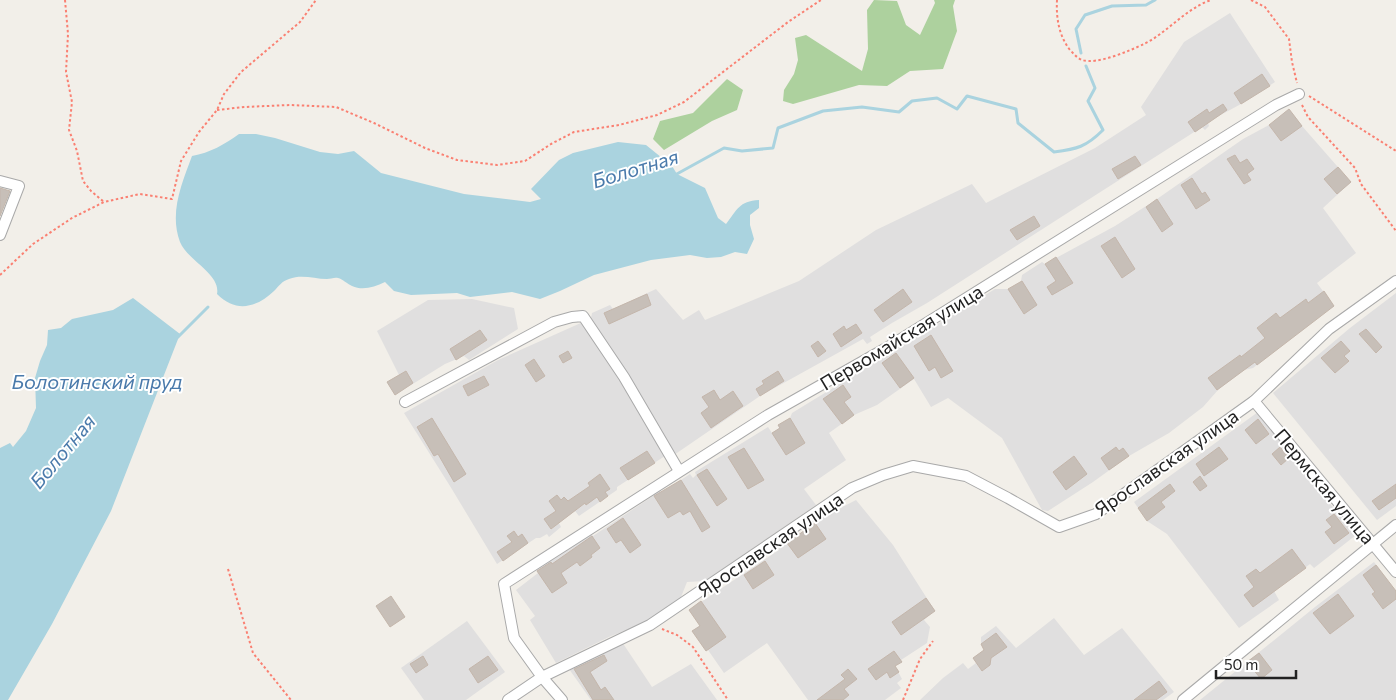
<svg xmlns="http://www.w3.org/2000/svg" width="1396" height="700" font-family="Commissioner,sans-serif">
<rect width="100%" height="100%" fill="#f2efe9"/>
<g fill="#e0dfdf">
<path d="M1230 13 1275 82 1241 104 1217 117 1208 123 1209 126 1205 130 1202 127 927 303 892 323 870 337 872 341 867 344 863 339 760 396 674 455 591 318 592 313 610 305 613 309 656 289 683 320 699 310 705 320 799 281 876 230 972 184 986 203 1095 148 1146 115 1141 107 1184 42Z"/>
<path d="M1289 109 1302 126 1351 182 1323 208 1356 253 1317 283 1334 306 1253 368 1244 370 1218 390 1203 407 1169 433 1129 456 1093 482 1048 511 1042 510 1002 438 948 398 931 407 914 379 877 405 854 415 829 433 846 460 804 489 816 505 705 581 687 582 679 602 650 621 611 636 556 663 530 620 535 616 516 590 538 573 536 570 590 533 593 536 653 496 652 495 660 490 661 493 690 474 693 478 696 475 695 472 768 427 772 433 779 428 778 425 790 418 792 413 995 289H1008L1021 281 1022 275 1042 262 1045 264 1115 226 1157 199 1243 139 1269 125Z"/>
<path d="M1396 293V506L1377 520 1273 393 1350 328Z"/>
<path d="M472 299 514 308 518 329 469 360 464 356 445 364 395 395 387 382 399 375 377 331 428 300Z"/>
<path d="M583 322 624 383 665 456 617 487V490L579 516 575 511 559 523 561 527 549 537 547 534 540 538H536L497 564 450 486 404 413 498 360Z"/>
<path d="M1258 412 1306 475 1356 535 1314 568 1310 564 1274 591 1279 600 1239 628 1167 534 1147 521 1134 502Z"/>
<path d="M856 500 893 545 935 611 924 620 930 627 927 643 901 660 902 662 895 666 902 679 897 683 901 688 885 700H808L767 643 724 673 708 650 692 631 700 625 689 610 779 550 778 549 823 517Z"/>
<path d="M1374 562 1396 591V700H1200L1315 607Z"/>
<path d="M1054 618 1084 655 1122 628 1174 692 1163 700H920L943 678 963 663 968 669 976 663 973 658 984 650 981 644V637L996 626 1016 648Z"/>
<path d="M467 621 505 672 466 700H424L401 668Z"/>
<path d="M622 642 652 687 691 664 717 700H591L569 669Z"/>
</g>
<g fill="#add19e">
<path d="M874 0 897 1 906 25 920 35 935 3 934 0H955L953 6 957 31 943 69 910 71 887 86 859 85 793 104 783 101 784 90 794 74 798 60 795 38 806 35 862 71 868 49 867 10Z"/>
<path d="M727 79 743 90 737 110 712 121 664 150 653 139 660 121 693 113Z"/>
</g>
<g fill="#aad3df">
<path d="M239 134H256L275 138 320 152 338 154 354 151 381 173 464 194 530 202 541 199 531 189 559 160 573 153 618 142 646 145 672 166 677 174 705 188 718 218 726 224C737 210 739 201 759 200V208L750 215V225L754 239 747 254 735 252 721 257 707 258 690 255 651 260 594 275 560 291 540 299 512 292 470 297 457 293 411 295 394 291 385 282C374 287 363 291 352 286 347 284 343 279 338 278 335 277 330 279 327 279 314 279 302 274 289 279 282 281 279 286 274 291 256 308 236 313 217 294 221 274 188 261 180 242 169 213 182 183 192 156 210 153 225 144 239 134Z"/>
<path d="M133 298 180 334 111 511 52 624 8 700H0V448L10 443 13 447 26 431 36 408 35 378 40 361 47 345 48 330 61 328 72 319 113 310Z"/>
</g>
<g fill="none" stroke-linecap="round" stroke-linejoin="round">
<g stroke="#aad3df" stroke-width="3">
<path d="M1081 53 1076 29 1085 15 1112 6 1146 5 1155 0"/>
<path d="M675 175 724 148 742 151 773 148 778 128 823 111 862 107 899 112 912 101 937 98 957 109 967 96 1016 109 1018 123 1054 152C1077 149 1086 147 1103 130L1088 101 1095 88 1086 66"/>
<path d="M178 337 208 307"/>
</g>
</g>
<g fill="#c7bfb8" stroke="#c4b6ab">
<path d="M1262 74 1270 86 1241 104 1234 93Z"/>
<path d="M1223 104 1227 110 1195 132 1188 122 1207 109 1209 113Z"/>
<path d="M1289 109 1302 126 1281 141 1269 125Z"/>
<path d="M1235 155 1240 163 1247 159 1254 169 1247 174 1251 180 1244 184 1227 159Z"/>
<path d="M1135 156 1141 165 1118 179 1112 169Z"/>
<path d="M1338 167 1351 182 1337 194 1324 179Z"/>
<path d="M1192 178 1202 194 1205 192 1210 200 1196 209 1181 185Z"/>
<path d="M0 188 10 191 0 216Z"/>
<path d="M1157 199 1173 224 1162 232 1146 207Z"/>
<path d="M1034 216 1040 226 1017 240 1010 230Z"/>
<path d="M1115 237 1135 269 1122 278 1101 246Z"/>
<path d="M1056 257 1073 283 1052 295 1047 287 1056 281 1045 264Z"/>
<path d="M1022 281 1037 305 1024 314 1008 289Z"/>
<path d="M903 289 912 302 883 322 874 310Z"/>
<path d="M1324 291 1334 306 1257 365 1255 362 1217 390 1208 378 1240 355 1241 357 1265 338 1257 328 1276 313 1280 318 1306 299 1308 303Z"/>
<path d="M647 294 651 305 609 324 604 313Z"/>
<path d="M856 324 862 333 841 347 833 334 844 326 846 330Z"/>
<path d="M1366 329 1382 347 1376 353 1359 334Z"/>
<path d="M480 330 487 340 456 360 450 349Z"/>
<path d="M931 335 953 371 941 378 935 367 929 371 914 346Z"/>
<path d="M818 341 826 351 818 357 811 346Z"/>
<path d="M1341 341 1350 351 1344 356 1349 361 1335 373 1321 358Z"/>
<path d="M568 351 572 358 563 363 559 356Z"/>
<path d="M896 353 914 378 900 388 882 363Z"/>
<path d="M534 359 545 376 536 382 525 365Z"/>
<path d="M406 371 413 383 395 395 387 382Z"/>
<path d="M778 371 784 381 760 396 756 389 764 384 762 381Z"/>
<path d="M484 376 489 385 468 396 463 386Z"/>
<path d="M843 385 851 397 844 402 854 415 842 424 823 399Z"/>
<path d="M714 390 720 400 733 391 743 406 711 428 701 413 709 407 702 397Z"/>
<path d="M432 418 466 474 454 482 438 454 434 456 417 427Z"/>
<path d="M790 418 805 443 786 455 772 433 780 428 778 425Z"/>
<path d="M1258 419 1269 434 1256 444 1245 430Z"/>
<path d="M1116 447 1119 451 1123 448 1129 456 1109 470 1101 458Z"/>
<path d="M1219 447 1228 459 1204 476 1196 464Z"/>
<path d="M1280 447 1289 458 1281 465 1272 454Z"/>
<path d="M744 448 764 480 748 489 728 457Z"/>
<path d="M647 451 655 463 628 480 620 468Z"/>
<path d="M1074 456 1087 474 1066 490 1053 472Z"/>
<path d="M707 469 727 499 717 506 697 475Z"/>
<path d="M600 474 610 489 605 492 608 496 600 502 597 497 586 505 585 503 551 529 544 519 556 511 549 501 557 495 561 500 564 497 568 501 590 486 588 483Z"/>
<path d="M1200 476 1207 486 1200 491 1193 482Z"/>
<path d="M681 480 710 527 702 532 690 511 683 515 680 511 668 518 654 496Z"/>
<path d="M1170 484 1175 491 1161 502 1165 507 1147 521 1138 508Z"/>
<path d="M1396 484V498L1379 510 1372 501Z"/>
<path d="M1334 514 1349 533 1334 544 1325 532 1332 527 1326 520Z"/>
<path d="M623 518 641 545 630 553 621 540 616 543 607 529Z"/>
<path d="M815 523 826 539 798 558 787 543Z"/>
<path d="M514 531 518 537 522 534 528 543 503 561 497 552 512 542 507 536Z"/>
<path d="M592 536 600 548 591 555 592 557 580 566 577 562 561 573 567 583 552 593 537 571 551 562 552 564Z"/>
<path d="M1292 549 1306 568 1253 607 1244 595 1254 587 1246 576 1256 569 1260 573Z"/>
<path d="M765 561 774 575 753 589 744 575Z"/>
<path d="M1376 565 1396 591V599L1383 609 1372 594 1375 592 1363 575Z"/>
<path d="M1338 594 1354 616 1330 634 1313 613Z"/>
<path d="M391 596 405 617 390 627 376 606Z"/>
<path d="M926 598 935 611 901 635 892 622Z"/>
<path d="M701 601 726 637 706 651 692 631 700 626 689 610Z"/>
<path d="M996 633 1007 647 991 658 990 665 982 671 973 658 984 650 981 644Z"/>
<path d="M894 651 902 662 895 666 899 672 890 678 887 672 876 680 868 669Z"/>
<path d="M1259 653 1272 670 1261 679 1247 662Z"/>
<path d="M604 655 607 661 590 672 601 690 605 687 614 700H593L574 669Z"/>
<path d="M423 656 428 665 416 673 410 664Z"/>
<path d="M488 656 498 670 478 683 469 669Z"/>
<path d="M848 669 857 679 844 689 849 695 843 700H817L845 679 841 675Z"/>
<path d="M1159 681 1167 692 1156 700H1134Z"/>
</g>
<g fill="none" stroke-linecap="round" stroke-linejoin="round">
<g stroke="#a9a9a9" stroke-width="12">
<g id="street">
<path d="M0 181 19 186 0 235"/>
<path d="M1254 401 1396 572"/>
<path d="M405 402 554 322 572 317 583 316 624 377 679 471"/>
<path d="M508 700 542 677 650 625 852 488 883 475 913 466 966 476 1008 498 1059 527 1096 514 1254 401 1329 329 1396 281"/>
<path d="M562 700 542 677 514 638 504 584 768 415 888 347 1276 105 1299 94"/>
<path d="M1183 700 1396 525"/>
</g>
</g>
<g stroke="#fa8072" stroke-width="2" stroke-dasharray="2.5 2.5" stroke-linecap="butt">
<path d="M65 0 68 34 66 72 72 102 69 130 77 151 83 181 91 191 104 202"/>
<path d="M1057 0C1056 18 1059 36 1070 50 1074 54 1077 58 1082 60 1097 65 1129 51 1144 44 1167 33 1185 9 1211 0"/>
<path d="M1251 0 1265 7 1289 39 1292 62 1297 83"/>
<path d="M1309 96 1396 151"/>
<path d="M1302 105 1308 117 1355 168 1361 184 1396 231"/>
<path d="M217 110 244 107 290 105 336 107 374 123 425 148 457 160 497 165 525 161 551 144 574 132 619 125 657 115 684 102 788 22 821 0"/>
<path d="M0 275 33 244 72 218 104 202 140 194 172 199 181 161 199 132 217 110 224 94 241 72 300 22 316 0"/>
<path d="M228 569 253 653 291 700"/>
<path d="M662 629 677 635 693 647 728 700"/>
<path d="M903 700 920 659 933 641"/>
</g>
<use href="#street" stroke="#fff" stroke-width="10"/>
</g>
<g text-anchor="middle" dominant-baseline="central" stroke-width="4" stroke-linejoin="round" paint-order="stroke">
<g font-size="19" fill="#222" stroke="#fff">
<text transform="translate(901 337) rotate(-31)">Первомайская улица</text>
<text transform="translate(1166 462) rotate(-35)">Ярославская улица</text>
<text transform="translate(1325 486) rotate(50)">Пермская улица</text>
<text transform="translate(770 544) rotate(-34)">Ярославская улица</text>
</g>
<g font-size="20" font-style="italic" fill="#4a7aab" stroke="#fff">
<text transform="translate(635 168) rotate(-17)">Болотная</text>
<text x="97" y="381">Болотинский пруд</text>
<text transform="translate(62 451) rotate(-50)">Болотная</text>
</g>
</g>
<path d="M1216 670v8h80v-8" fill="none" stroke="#222222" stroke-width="2.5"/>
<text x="1224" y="670" font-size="15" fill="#222222" stroke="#ffffff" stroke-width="4" paint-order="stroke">50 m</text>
</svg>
